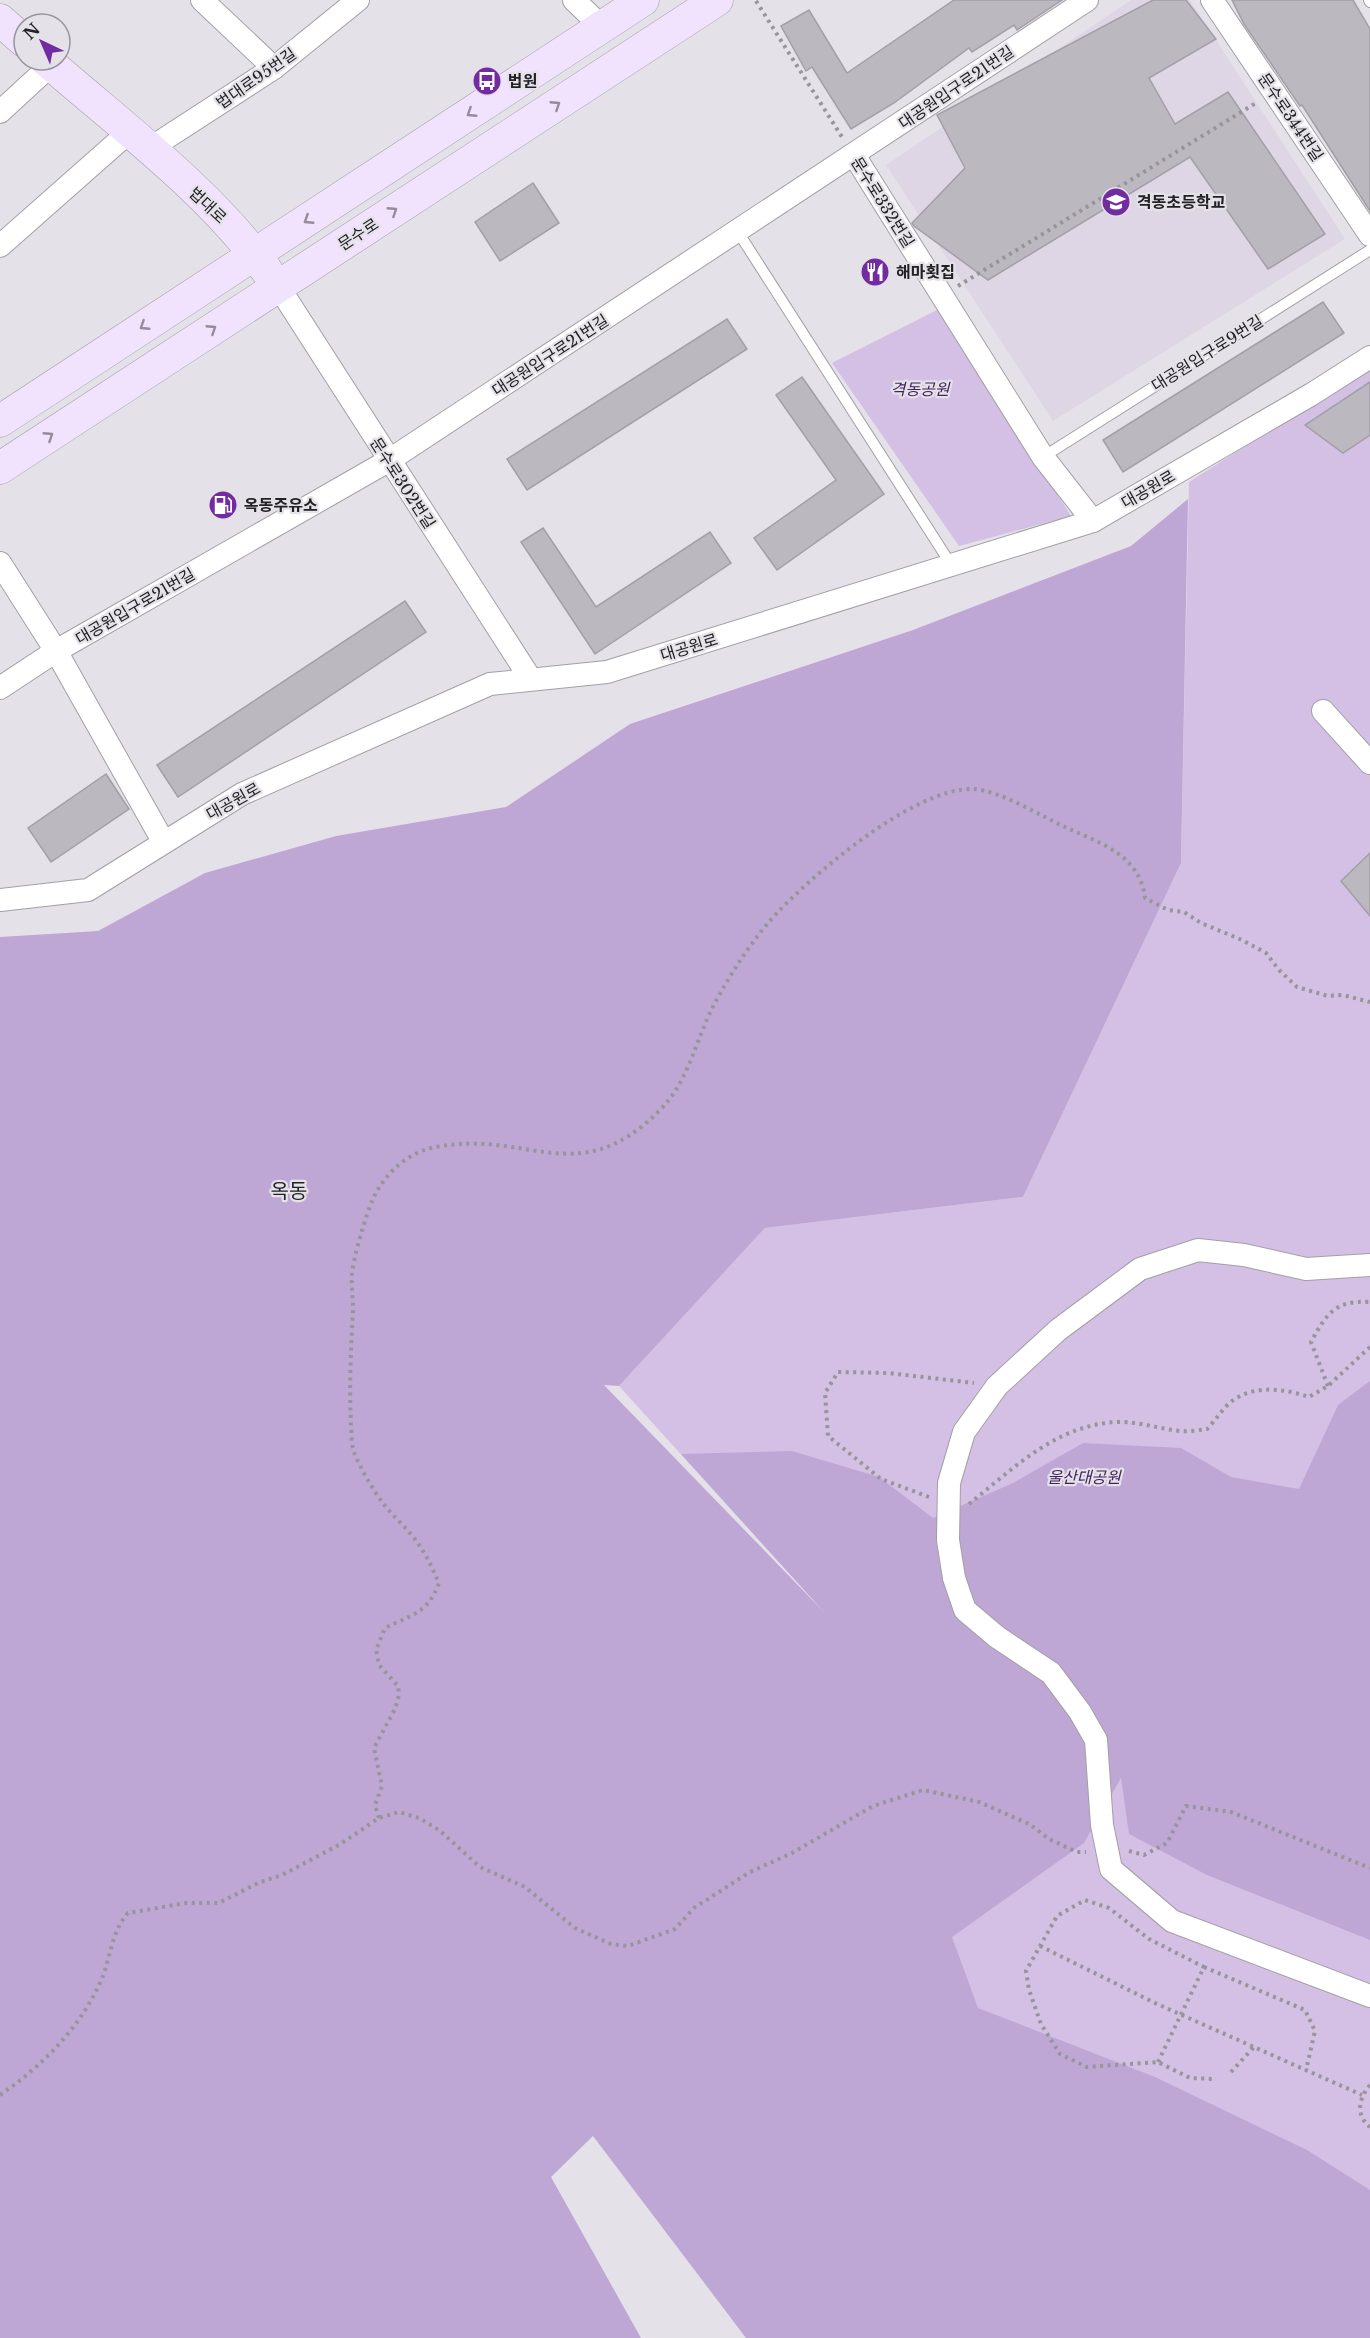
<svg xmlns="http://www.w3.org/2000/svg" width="1370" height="2338" font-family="'Libre Baskerville','Noto Sans KR',serif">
<rect width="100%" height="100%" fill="#e5e1e9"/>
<path fill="#ded6e5" d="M1131 0H1190L1345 239 1053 421 886 165Z"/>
<g fill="#d3c0e4">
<path d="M939 309 1071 516 959 546 832 363Z"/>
<path d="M1370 367V2338L977 2008 845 1635 619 1386 765 1228 1023 1197 1181 863 1189 482Z"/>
</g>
<path fill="#bfa7d5" d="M1188 499 1181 863 1023 1197 765 1228 619 1386 604 1385 825 1613 681 1454 792 1451 879 1477 933 1518 1013 1483 1083 1443 1181 1448 1231 1477 1299 1489 1338 1405 1370 1381V1940L1207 1875 1129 1834 1121 1778 1084 1843 952 1937 978 2008 1155 2077 1307 2150 1370 2190V2338H746L593 2136 551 2177 641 2338H0V937L98 931 205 873 336 836 506 807 630 724 913 630 1131 546Z"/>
<g fill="#bcb8c0" stroke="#a39fa7" stroke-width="1.5">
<path d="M954 0H1062L1017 30 1014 25 972 52 969 48 894 103 851 129 812 67 806 71 781 26 809 10 847 73Z"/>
<path d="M1153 0H1186L1216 39 1149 78 1175 124 1228 92 1325 234 1268 269 1190 157 988 280 914 226 912 223 965 168 937 115Z"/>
<path d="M1232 0H1353L1370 29V211L1302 105 1300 106 1244 24Z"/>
<path d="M533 183 559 223 500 261 475 222Z"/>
<path d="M1323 302 1344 333 1123 472 1103 440Z"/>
<path d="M727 319 747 349 527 490 507 459Z"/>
<path d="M802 377 884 494 777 570 754 538 836 480 776 395Z"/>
<path d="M1370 382V435L1343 453 1305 425Z"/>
<path d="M543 528 596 607 710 532 731 563 595 654 521 542Z"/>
<path d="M405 601 426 632 178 797 157 765Z"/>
<path d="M106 774 129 809 51 862 28 828Z"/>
<path d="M1370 853V916L1341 881Z"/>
</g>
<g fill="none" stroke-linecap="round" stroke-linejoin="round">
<g stroke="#a29fa6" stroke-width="12">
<g id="lane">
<path d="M1369 0 1370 2"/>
<path d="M738 232 952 566"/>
<path d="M1043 457 1370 250"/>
</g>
</g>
<g stroke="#a29fa6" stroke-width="24">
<g id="street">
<path d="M202 0 274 68"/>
<path d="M574 0 602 27"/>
<path d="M1212 0 1370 235"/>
<path d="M0 112 51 65"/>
<path d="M149 149 274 68 358 0"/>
<path d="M854 155 1043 457 1093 521"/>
<path d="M0 246 129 132"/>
<path d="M278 286 530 678"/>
<path d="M0 563 56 651 163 841"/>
<path d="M0 688 56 651 388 461 1087 0"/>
<path d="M1323 711 1370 763"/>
<path d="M0 900 88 890 242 794 490 684 607 672 1093 521 1312 394 1370 357"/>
<path d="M1370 1265 1306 1269 1244 1255 1198 1250 1140 1269 1058 1330 997 1386 964 1432 949 1483 948 1540 954 1578 965 1610 997 1637 1051 1673 1080 1712 1096 1740 1102 1825 1111 1869 1172 1921 1370 1996"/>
</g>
</g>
<g stroke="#a29fa6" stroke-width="33">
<g id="secondary">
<path d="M0 20 24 41"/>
<path d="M46 60C119 124 211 192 267 271"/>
<path d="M0 421 643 0"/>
<path d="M0 468 717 0"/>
</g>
</g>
<g stroke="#97949a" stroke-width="4" stroke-dasharray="3 4.5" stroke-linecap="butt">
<path d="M756 1 842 137"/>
<path d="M958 286 1256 103"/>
<path d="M1328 1386 1311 1342C1327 1313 1335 1300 1370 1302"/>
<path d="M929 1497 881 1479 828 1436 825 1393 838 1372 888 1373 974 1383"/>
<path d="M969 1504C1014 1468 1058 1423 1120 1422 1141 1422 1160 1429 1180 1431 1189 1432 1199 1430 1207 1429 1215 1421 1223 1408 1232 1401 1255 1384 1285 1389 1309 1397L1328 1386 1370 1347"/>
<path d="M379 1818 375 1805 382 1786 374 1748 395 1709 399 1695 398 1686 379 1665 376 1650 385 1628C413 1614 427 1614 439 1583 433 1570 427 1556 419 1545 409 1529 393 1517 382 1502 372 1488 360 1468 354 1452 351 1444 352 1433 351 1424 349 1385 351 1348 353 1310 353 1298 351 1286 352 1274 353 1259 366 1214 373 1199 385 1173 408 1152 436 1147 528 1129 577 1192 658 1112 691 1080 695 1038 717 999 732 972 748 947 768 923 806 879 914 787 973 789 999 790 1041 816 1065 827 1100 843 1140 855 1145 898L1168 910 1184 912 1201 923 1242 940 1266 953 1279 970 1297 987 1328 996 1343 995 1370 1002"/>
<path d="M1129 1851 1144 1855 1167 1843 1186 1806 1231 1812 1370 1868"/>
<path d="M1040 1946 1157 2004 1362 2095"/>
<path d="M1204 1967 1305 2010 1315 2031 1306 2070"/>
<path d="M1158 2062 1204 1967 1149 1939 1109 1908 1085 1900 1057 1916 1026 1971 1029 1990 1041 2024 1060 2054 1087 2067 1158 2062 1190 2078 1214 2079"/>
<path d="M1231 2072 1254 2047"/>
<path d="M1370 2085C1359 2098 1355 2115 1370 2127"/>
<path d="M0 2095C41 2067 79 2029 100 1983 111 1959 110 1934 128 1913L186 1903H219L258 1883 282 1875 339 1845 379 1818 399 1812 419 1818 439 1830 480 1867 525 1887 575 1928 611 1944 628 1946 675 1929 694 1908 750 1872 792 1853 873 1806 923 1790 979 1802 1029 1824 1049 1839 1077 1852H1086"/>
</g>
<use href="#lane" stroke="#fff" stroke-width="10"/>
<use href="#street" stroke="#fff" stroke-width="22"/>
<use href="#secondary" stroke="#f1e2fe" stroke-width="32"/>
</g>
<defs><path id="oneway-chevron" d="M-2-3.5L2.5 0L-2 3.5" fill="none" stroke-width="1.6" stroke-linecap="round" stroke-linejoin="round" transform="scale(1.5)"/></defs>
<g stroke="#948b9c">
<use href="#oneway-chevron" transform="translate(556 105) rotate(-33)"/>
<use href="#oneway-chevron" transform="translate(471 113) rotate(147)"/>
<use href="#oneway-chevron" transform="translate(393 211) rotate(-33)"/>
<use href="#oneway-chevron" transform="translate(308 220) rotate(147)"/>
<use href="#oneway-chevron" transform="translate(144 326) rotate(147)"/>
<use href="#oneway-chevron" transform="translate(212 329) rotate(-33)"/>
<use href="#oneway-chevron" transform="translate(49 436) rotate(-33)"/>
</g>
<defs>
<g id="bus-disc" transform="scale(1.5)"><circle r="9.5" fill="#722c9f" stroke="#e5e1e9"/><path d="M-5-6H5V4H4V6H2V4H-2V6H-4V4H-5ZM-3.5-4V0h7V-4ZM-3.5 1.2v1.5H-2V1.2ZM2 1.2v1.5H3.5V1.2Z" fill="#fff"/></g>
<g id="school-disc" transform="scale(1.5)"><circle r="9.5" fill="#722c9f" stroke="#e5e1e9"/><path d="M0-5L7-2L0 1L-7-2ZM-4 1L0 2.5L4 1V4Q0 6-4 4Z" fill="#fff"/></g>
<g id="restaurant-disc" transform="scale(1.5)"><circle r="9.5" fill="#722c9f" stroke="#e5e1e9"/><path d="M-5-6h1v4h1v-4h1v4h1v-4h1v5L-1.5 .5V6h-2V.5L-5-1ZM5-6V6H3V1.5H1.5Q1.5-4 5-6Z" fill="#fff"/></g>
<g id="fuel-disc" transform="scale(1.5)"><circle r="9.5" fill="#722c9f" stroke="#e5e1e9"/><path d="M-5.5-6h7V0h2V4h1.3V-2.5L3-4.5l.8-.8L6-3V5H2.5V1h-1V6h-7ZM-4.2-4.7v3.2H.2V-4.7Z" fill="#fff"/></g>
</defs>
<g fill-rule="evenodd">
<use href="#bus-disc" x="487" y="81"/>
<use href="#school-disc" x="1116" y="202"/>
<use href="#restaurant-disc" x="875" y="272"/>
<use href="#fuel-disc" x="223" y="505"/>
</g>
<g text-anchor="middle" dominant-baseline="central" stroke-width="4.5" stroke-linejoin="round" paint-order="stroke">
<g font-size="16" fill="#222124" stroke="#e5e1e9">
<text transform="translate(256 78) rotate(-35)">법대로95번길</text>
<text transform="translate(956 87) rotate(-34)">대공원입구로21번길</text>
<text transform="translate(1291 117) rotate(56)">문수로344번길</text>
<text transform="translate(883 202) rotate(58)">문수로332번길</text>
<text transform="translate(208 205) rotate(43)">법대로</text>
<text transform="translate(358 234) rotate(-33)">문수로</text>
<text transform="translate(1207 353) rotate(-32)">대공원입구로9번길</text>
<text transform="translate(550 355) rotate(-33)">대공원입구로21번길</text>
<text transform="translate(403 483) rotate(57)">문수로302번길</text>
<text transform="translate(1148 489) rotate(-30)">대공원로</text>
<text transform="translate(135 606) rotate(-30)">대공원입구로21번길</text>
<text transform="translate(689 647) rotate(-17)">대공원로</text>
<text transform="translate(233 801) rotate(-29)">대공원로</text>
</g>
<g font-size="16" font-weight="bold" fill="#222124" stroke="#e5e1e9" text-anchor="start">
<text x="508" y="81">법원</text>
<text x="1137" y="202">격동초등학교</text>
<text x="896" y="272">해마횟집</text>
<text x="244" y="505">옥동주유소</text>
</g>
<g font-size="16" font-style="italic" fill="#43235a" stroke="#e5e1e9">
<text x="920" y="389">격동공원</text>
<text x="1084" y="1477">울산대공원</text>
</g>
<g font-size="20" fill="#222124" stroke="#e5e1e9">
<text x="289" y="1191">옥동</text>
</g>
</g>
<g transform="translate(42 42) rotate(316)"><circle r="28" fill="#e5e1e9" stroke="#97949a" stroke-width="1.5"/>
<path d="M0-4.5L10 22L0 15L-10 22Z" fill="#722c9f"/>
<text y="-9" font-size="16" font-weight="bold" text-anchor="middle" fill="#222124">N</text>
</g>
</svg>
